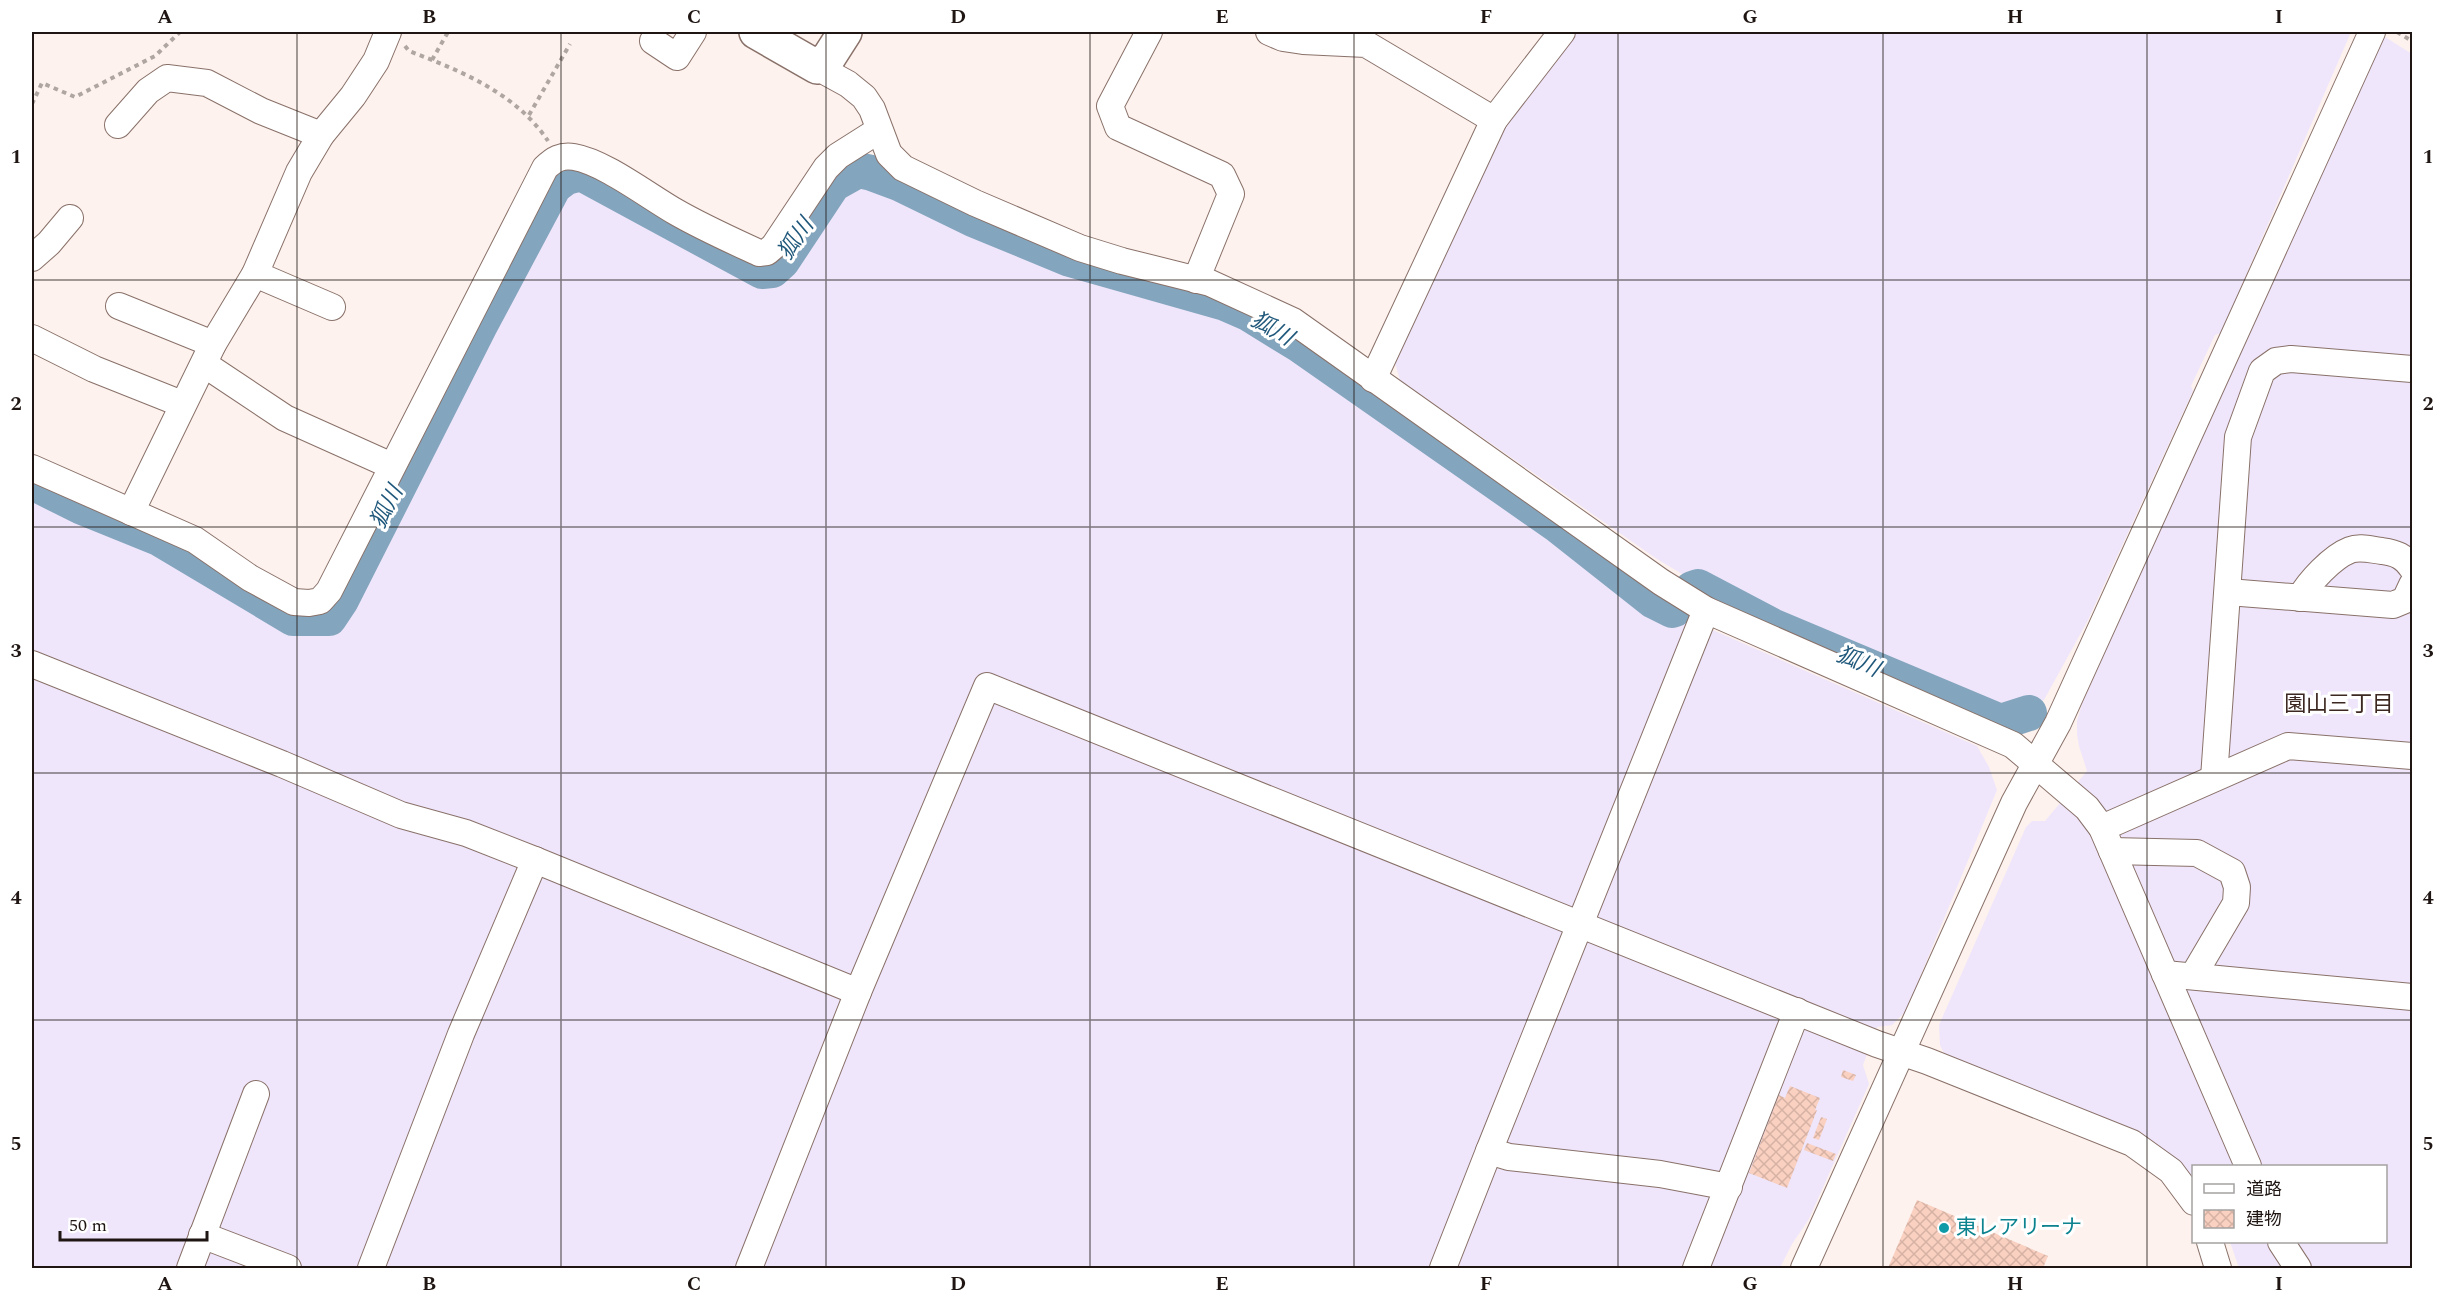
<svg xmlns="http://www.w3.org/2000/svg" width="2444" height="1300" font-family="Spectral,'Noto Sans JP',serif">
<defs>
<pattern id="building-cross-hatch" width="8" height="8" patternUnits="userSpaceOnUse" patternTransform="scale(1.5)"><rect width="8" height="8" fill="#fad0c1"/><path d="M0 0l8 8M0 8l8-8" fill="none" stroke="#d6b2a5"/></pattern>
</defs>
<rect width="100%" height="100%" fill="#fdf2ee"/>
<g fill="#efe6fb">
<path d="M1572 32H2351L2221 333 2215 335 2191 386 2193 391 2088 620 2044 700 2000 713 1692 580 1657 559 1400 380 1394 360 1501 130Z"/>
<path d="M2382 35 2412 54V1268H2239L2230 1242H2386V1166H2194L2193 1180 2166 1153 1946 1057 1940 1045 1939 1025 2026 827 2032 821H2045L2087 771 2079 746 2077 734V721L2082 704Z"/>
<path d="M579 179 750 273 761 277 774 276 788 271 844 184 860 181 981 234 1083 274 1180 300 1247 327 1275 342 1642 599 1977 746 1989 767 1997 790 1906 1011 1892 1025 1877 1027 1863 1065 1869 1084 1809 1219 1792 1244 1780 1268H32V490L162 548 290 623 336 624 559 186Z"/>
</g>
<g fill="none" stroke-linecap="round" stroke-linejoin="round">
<g stroke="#83a5bd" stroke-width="36">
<path d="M32 482 80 506 159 538 293 618H329L341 600 480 325 554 186 566 177 581 173 762 271 772 270 782 261 833 184 858 170 872 173 899 183 973 219 1070 259 1225 303 1248 313 1300 345 1559 526 1654 601 1672 610 1675 609"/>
<path d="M1692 589 1698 587 1772 626 1996 720 2004 721 2029 713"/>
</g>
</g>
<g fill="url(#building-cross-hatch)">
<path d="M1843 1070 1856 1075 1853 1081 1841 1077Z"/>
<path d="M1790 1086 1820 1098 1815 1110H1817L1787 1188 1749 1173 1779 1095 1785 1098Z"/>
<path d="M1821 1117 1827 1119 1819 1140 1813 1138Z"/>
<path d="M1807 1143 1836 1154 1833 1161 1804 1150Z"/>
<path d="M1917 1200 2048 1256 2043 1268H1888Z"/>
</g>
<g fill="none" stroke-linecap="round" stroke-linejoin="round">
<g stroke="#897169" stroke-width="28">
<g id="minor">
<path d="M1149 32 1110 106 1118 127 1222 175 1231 194 1196 280"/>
<path d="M1269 32 1283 38 1303 41 1366 44 1494 120"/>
<path d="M653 41 677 57 693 32"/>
<path d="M817 67 848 84 864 97 872 109 889 154 903 168 975 203 1080 248 1122 261 1210 283 1293 321 1661 582 1706 610 2013 745 2087 808 2102 828 2248 1166"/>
<path d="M118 125 148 91 167 78 207 83 261 111 321 135"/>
<path d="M32 258 49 243 70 218"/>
<path d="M255 274 332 307"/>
<path d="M119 306 213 344"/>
<path d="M32 338 94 369 182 404"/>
<path d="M204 364 285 418 392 466"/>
<path d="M1373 379 1494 120 1562 32"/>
<path d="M32 468 195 540 250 578 294 602 309 603 320 601 329 591 545 168C554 159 561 155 574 157 604 162 648 196 676 212 702 227 731 240 759 253L767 252 774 246 826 168 838 156 879 130"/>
<path d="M131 512 213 344 255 274 299 172 321 135 353 96 376 61 388 32"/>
<path d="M2228 592 2393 605 2405 600 2412 585"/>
<path d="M2300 598C2309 582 2332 557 2350 550 2360 546 2372 550 2382 551 2396 553 2404 556 2412 568"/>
<path d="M1706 610 1489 1151 1509 1157 1660 1174 1729 1187"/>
<path d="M32 664 282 764 401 815 466 833 535 860 858 992"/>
<path d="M2214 778 2238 437 2262 371 2276 361 2291 359 2412 369"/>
<path d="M2102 828 2288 746 2412 756"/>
<path d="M2112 851 2197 853 2232 872 2237 887 2236 903 2193 976"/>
<path d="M2165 974 2412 997"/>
<path d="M202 1235 288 1268"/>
<path d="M2210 1242 2218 1268"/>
<path d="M2281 1242 2298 1268"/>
<path d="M190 1268 256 1094"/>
<path d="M371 1268 461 1034 535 860"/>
<path d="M749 1268 858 992 987 686 1877 1044 1927 1061 2132 1143 2171 1171 2194 1202"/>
<path d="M1443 1268 1489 1151"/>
<path d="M1696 1268 1797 1011"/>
<path d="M1804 1268 2014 803 2058 723 2372 32"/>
</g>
</g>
<g stroke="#897169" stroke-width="36">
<path id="major" d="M756 32 817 67 829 57 845 32"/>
</g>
<g stroke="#afa5a1" stroke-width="4" stroke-dasharray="4.5 4.5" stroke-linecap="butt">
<path d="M2397 32 2412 41"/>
<path d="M405 46 409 51C461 71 516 93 548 141"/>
<path d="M432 60 448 32"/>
<path d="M32 104 42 83 75 97 155 56 180 32"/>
<path d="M529 115 570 44"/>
</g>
<use href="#minor" stroke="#fff" stroke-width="26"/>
<use href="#major" stroke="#fff" stroke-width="33"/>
</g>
<path fill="none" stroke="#1f1613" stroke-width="1.5" stroke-opacity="0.55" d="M297 32V1268M561 32V1268M826 32V1268M1090 32V1268M1354 32V1268M1618 32V1268M1883 32V1268M2147 32V1268M32 280H2412M32 527H2412M32 773H2412M32 1020H2412"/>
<circle fill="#0f9aa8" stroke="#fff" stroke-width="2" cx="1944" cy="1228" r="6"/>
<g text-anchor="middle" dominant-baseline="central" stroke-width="6" stroke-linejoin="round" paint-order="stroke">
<g font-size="21" fill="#0d838f" stroke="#fff" text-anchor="start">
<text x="1956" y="1228">東レアリーナ</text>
</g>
<g font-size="22" font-style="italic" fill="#1f587b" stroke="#fff">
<text transform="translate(796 239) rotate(-55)">狐川</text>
<text transform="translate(1272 329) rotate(30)">狐川</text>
<text transform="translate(387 507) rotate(-63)">狐川</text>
<text transform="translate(1858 662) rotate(23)">狐川</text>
</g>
<g font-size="22" fill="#3c2821" stroke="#fff">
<text x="2339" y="704">園山三丁目</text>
</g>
</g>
<rect width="2444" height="1300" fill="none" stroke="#ffffff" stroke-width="66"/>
<rect x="2192" y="1165" width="195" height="78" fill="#ffffff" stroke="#a5a2a1" stroke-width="1.5"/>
<rect x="2204" y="1184" width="30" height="9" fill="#ffffff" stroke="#a5a2a1" stroke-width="1.5"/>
<text x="2246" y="1195" font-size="18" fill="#1f1613">道路</text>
<rect x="2204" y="1210" width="30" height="18" fill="url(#building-cross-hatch)" stroke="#a5a2a1" stroke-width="1.5"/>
<text x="2246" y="1225" font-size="18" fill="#1f1613">建物</text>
<path d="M60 1231v9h147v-9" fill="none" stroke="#1f1613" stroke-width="3"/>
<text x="69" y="1231" font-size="18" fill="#1f1613" stroke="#ffffff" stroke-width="4.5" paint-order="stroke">50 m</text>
<rect x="33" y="33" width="2378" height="1234" fill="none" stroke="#1f1613" stroke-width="2"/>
<g font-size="20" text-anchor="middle" font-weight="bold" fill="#1f1613">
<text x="165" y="23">A</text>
<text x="429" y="23">B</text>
<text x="694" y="23">C</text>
<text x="958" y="23">D</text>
<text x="1222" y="23">E</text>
<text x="1486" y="23">F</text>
<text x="1750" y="23">G</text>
<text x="2015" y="23">H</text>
<text x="2279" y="23">I</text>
<text x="16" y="163">1</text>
<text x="2428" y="163">1</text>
<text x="16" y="410">2</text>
<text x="2428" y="410">2</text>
<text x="16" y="657">3</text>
<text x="2428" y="657">3</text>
<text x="16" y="904">4</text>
<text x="2428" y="904">4</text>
<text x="16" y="1150">5</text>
<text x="2428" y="1150">5</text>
<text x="165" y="1290">A</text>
<text x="429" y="1290">B</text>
<text x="694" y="1290">C</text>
<text x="958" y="1290">D</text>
<text x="1222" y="1290">E</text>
<text x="1486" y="1290">F</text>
<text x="1750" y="1290">G</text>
<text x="2015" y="1290">H</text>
<text x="2279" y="1290">I</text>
</g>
</svg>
